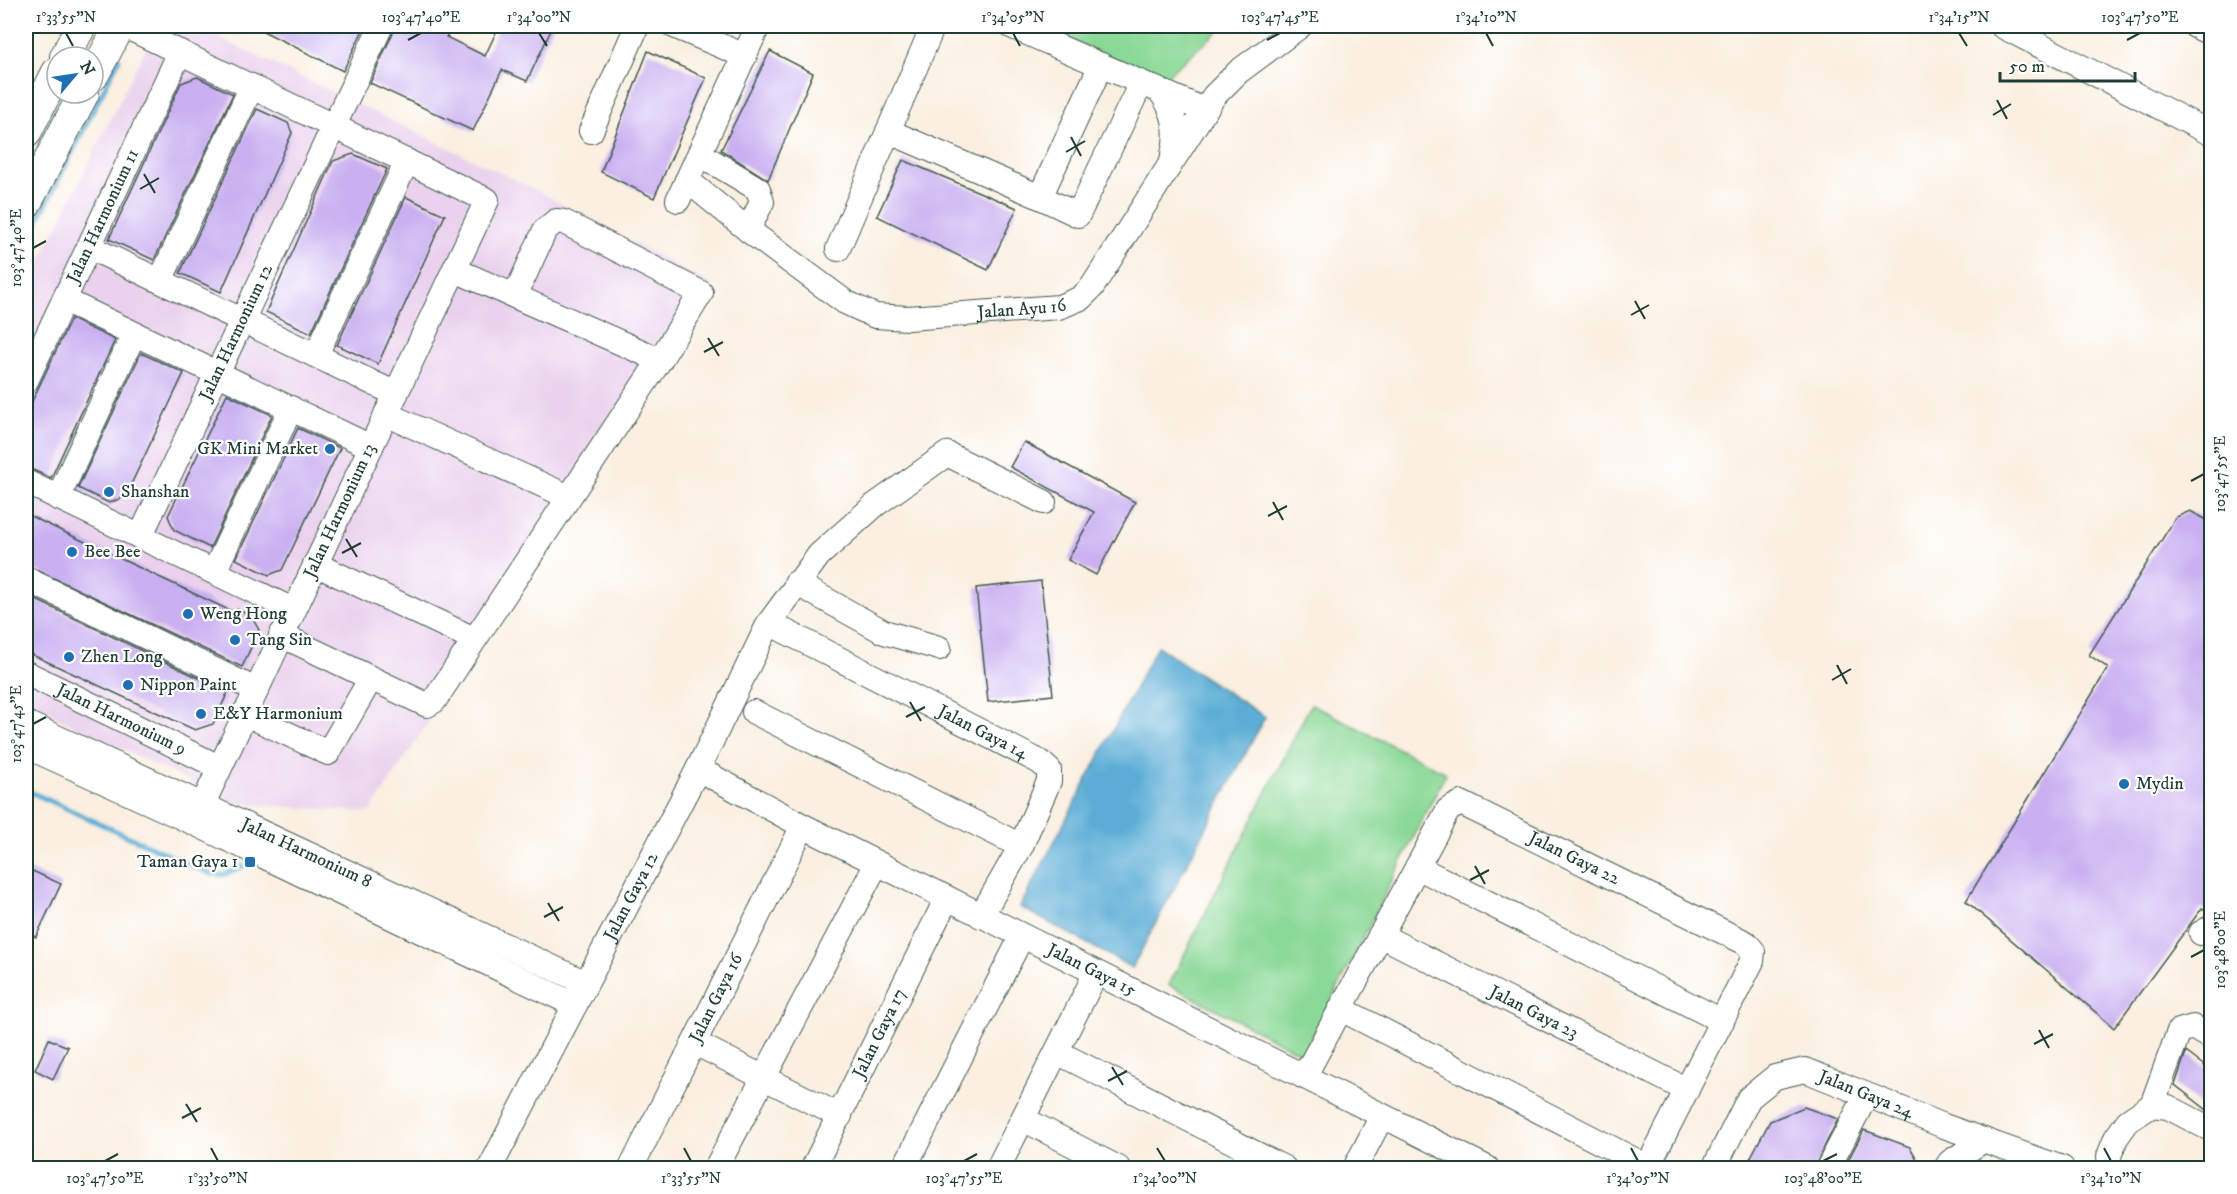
<svg xmlns="http://www.w3.org/2000/svg" width="2237" height="1194" font-family="'IM FELL DW Pica',serif">
<rect width="100%" height="100%" fill="#fff"/>
<filter id="ink" filterUnits="userSpaceOnUse"><feTurbulence type="fractalNoise" baseFrequency=".0167" numOctaves="2"/><feDisplacementMap in="SourceGraphic" scale="12" xChannelSelector="R" yChannelSelector="G"/><feConvolveMatrix kernelMatrix="1 2 1 2 8 2 1 2 1" color-interpolation-filters="sRGB"/></filter>
<filter id="wash" filterUnits="userSpaceOnUse"><feTurbulence type="fractalNoise" baseFrequency=".008" numOctaves="4" result="noise"/><feDisplacementMap in="SourceGraphic" scale="24" xChannelSelector="R" yChannelSelector="G"/><feGaussianBlur stdDeviation="1.35" result="paint"/><feColorMatrix in="noise" values="0 0 0 0 0 0 0 0 0 0 0 0 0 0 0 0 0 1.4 0 .05"/><feComposite in="paint" operator="in"/></filter>
<g filter="url(#wash)">
<rect width="100%" height="100%" fill="#faefe0"/>
<path fill="#ead1ed" d="M157 26H194L530 187 712 285 370 812 237 804 26 703V289Z"/>
<g fill="#8bd997" stroke="#558b66" stroke-width="1.5">
<path d="M1074 26H1224L1163 79 1068 39Z"/>
<path d="M1311 704 1446 773 1304 1055 1169 985Z"/>
</g>
<path fill="#5badd6" stroke="#3d7585" stroke-width="1.5" d="M1157 646 1265 717 1132 968 1020 907Z"/>
<g fill="none" stroke-linecap="round" stroke-linejoin="round">
<g stroke="#5badd6" stroke-width="5">
<path d="M26 244 119 59"/>
<path d="M26 790 211 874 223 875 243 866"/>
</g>
</g>
<g id="blocks">
<g fill="#c9b0f1">
<path d="M253 26H365L343 71Z"/>
<path d="M396 26H452L446 37 485 56 499 26H553L527 81 502 70 473 131 370 83Z"/>
<path d="M648 51 706 78 654 198 601 172Z"/>
<path d="M770 51 813 73 768 180 721 150Z"/>
<path d="M197 77 233 94 154 260 109 239 181 83Z"/>
<path d="M257 109 288 123 292 133 221 292 180 273Z"/>
<path d="M353 154 387 169 311 333 266 312 333 161Z"/>
<path d="M903 160 1017 208 988 270 877 216Z"/>
<path d="M406 197 445 215 378 364 337 345Z"/>
<path d="M71 319 115 340 51 478 26 467V414Z"/>
<path d="M141 353 184 373 125 497 109 503 78 488Z"/>
<path d="M227 394 272 415 210 548 174 530 168 516Z"/>
<path d="M298 428 340 448 282 570 269 575 236 559Z"/>
<path d="M1024 442 1135 502 1096 575 1068 560 1094 512 1010 467Z"/>
<path d="M2190 511 2211 522V913L2202 908 2114 1028 1966 901 2108 668 2089 655 2176 517Z"/>
<path d="M26 514 235 613 237 609 251 616 259 630 242 667 26 565Z"/>
<path d="M1041 581 1053 695 988 702 976 588Z"/>
<path d="M26 595 228 692 213 724 195 730 26 652Z"/>
<path d="M26 868 61 884 36 937 26 932Z"/>
<path d="M49 1039 68 1047 53 1079 35 1070Z"/>
<path d="M2186 1052 2211 1071V1113L2175 1085Z"/>
<path d="M1804 1107 1838 1119 1814 1168H1745L1770 1121Z"/>
<path d="M1864 1130 1910 1147 1917 1159 1912 1168H1844Z"/>
</g>
</g>
</g>
<g filter="url(#ink)">
<use href="#blocks" fill-opacity="0" stroke="#40584e" stroke-width="1.5"/>
<g fill="none" stroke-linecap="round" stroke-linejoin="round">
<g stroke="#40584e" stroke-width="26">
<g id="minor">
<path d="M125 26 487 200 194 823"/>
<path d="M674 26 745 56"/>
<path d="M1011 26 1204 110"/>
<path d="M2002 26 2212 134"/>
<path d="M2195 26 2212 34"/>
<path d="M1101 65 1040 197 1078 215 1141 83"/>
<path d="M1161 92C1175 112 1179 131 1173 154"/>
<path d="M591 131 637 26"/>
<path d="M888 131 1040 197"/>
<path d="M700 154 758 189 762 202 748 230"/>
<path id="s1" d="M687 180 748 230 845 302 875 316 908 318 1059 307 1081 298 1092 287 1214 96 1238 72 1300 26"/>
<path d="M678 200 758 26"/>
<path d="M89 247 396 394"/>
<path d="M838 249 933 26"/>
<path d="M455 270 660 360"/>
<path d="M160 281 252 86"/>
<path d="M64 300 371 447"/>
<path d="M316 355 407 161"/>
<path id="s2" d="M26 381 180 52"/>
<path d="M386 414 569 497"/>
<path d="M26 482 293 610"/>
<path d="M58 498 134 334"/>
<path id="s3" d="M140 537 381 26"/>
<path d="M315 564 474 639"/>
<path d="M214 572 291 408"/>
<path d="M26 579 256 690"/>
<path d="M796 583 884 632 939 648"/>
<path id="s4" d="M769 623 1040 762 1049 770V781L1021 846 981 916"/>
<path d="M281 635 427 705 434 701 660 360 701 293 564 222 556 221 545 230 515 296"/>
<path id="s5" d="M26 673 219 767"/>
<path d="M754 712 1021 846"/>
<path d="M244 713 328 753 370 680"/>
<path id="s6" d="M26 723 586 983"/>
<path d="M26 746 194 823 575 1005"/>
<path id="s7" d="M698 769 803 826 1487 1168"/>
<path d="M1417 867 1722 1021"/>
<path d="M2201 933 2212 927"/>
<path id="s8" d="M1380 935 1687 1090"/>
<path d="M1341 1009 1648 1167"/>
<path d="M695 1043 840 1116"/>
<path d="M1057 1052 1284 1168"/>
<path id="s9" d="M1304 1077 1448 810 1461 803 1746 943 1753 951 1752 961 1647 1168"/>
<path d="M2152 1105 2168 1107 2212 1130"/>
<path d="M1023 1119 1118 1168"/>
<path id="s10" d="M490 1168 698 769 769 623 819 555 875 505 947 454 1044 502"/>
<path id="s11" d="M631 1168 803 826"/>
<path d="M716 1168 877 863"/>
<path id="s12" d="M813 1168 947 898"/>
<path d="M904 1168 1022 936"/>
<path d="M998 1168 1096 973"/>
<path d="M1355 1168 1382 1116"/>
<path id="s13" d="M1714 1168 1749 1098 1775 1077 1805 1070 1944 1126 2062 1168"/>
<path d="M1828 1168 1866 1096"/>
<path d="M1946 1168 1950 1162 1984 1140"/>
<path d="M2110 1168 2109 1156 2116 1138 2128 1121 2152 1105 2179 1031 2193 1027 2212 1039"/>
</g>
</g>
<g stroke="#40584e" stroke-width="32">
<g id="major">
<path d="M65 57 81 26"/>
<path d="M93 76 120 26"/>
<path d="M26 133 57 72"/>
<path d="M26 204 84 93"/>
</g>
</g>
<use href="#minor" stroke="#fff" stroke-width="24"/>
<use href="#major" stroke="#fff" stroke-width="30"/>
</g>
</g>
<path fill="none" stroke="#1f3d34" stroke-width="2" d="M66 33 73 46M539 33 547 46M1013 33 1020 46M1486 33 1493 46M1959 33 1967 46M408 40 421 33M1267 40 1280 33M2127 40 2140 33M1997 100 2007 119M1993 115 2011 104M1071 137 1081 156M1066 152 1085 141M144 174 155 193M140 189 159 178M33 248 46 241M1635 301 1645 319M1631 315 1649 305M708 338 719 356M704 352 723 342M2191 481 2204 474M1273 502 1283 520M1268 516 1287 506M346 539 357 557M342 553 361 543M1837 665 1847 684M1832 680 1851 669M910 702 921 721M906 717 925 707M33 724 46 717M1475 866 1485 884M1470 880 1489 870M548 903 559 921M544 917 563 907M2191 957 2204 950M2039 1030 2049 1048M2034 1044 2053 1034M1112 1067 1123 1085M1108 1081 1127 1071M186 1104 197 1122M182 1118 201 1108M211 1148 218 1161M684 1148 691 1161M1157 1148 1165 1161M1631 1148 1638 1161M2104 1148 2111 1161M105 1161 118 1154M964 1161 977 1154M1823 1161 1837 1154"/>
<g fill="#1f6fb2" stroke="#fff" stroke-width="2">
<circle cx="330" cy="449" r="6"/>
<circle cx="109" cy="492" r="6"/>
<circle cx="72" cy="552" r="6"/>
<circle cx="188" cy="614" r="6"/>
<circle cx="235" cy="640" r="6"/>
<circle cx="69" cy="657" r="6"/>
<circle cx="128" cy="685" r="6"/>
<circle cx="201" cy="714" r="6"/>
<circle cx="2124" cy="784" r="6"/>
<rect x="244" y="856" width="12" height="12" rx="3"/>
</g>
<g text-anchor="middle" dominant-baseline="central" stroke-width="4.5" stroke-linejoin="round" paint-order="stroke">
<g font-size="18" fill="#1f3d34" stroke="#fff">
<text stroke="none"><textPath href="#s2" startOffset="182">Jalan Harmonium 11</textPath></text>
<text stroke="none"><textPath href="#s1" startOffset="380">Jalan Ayu 16</textPath></text>
<text stroke="none"><textPath href="#s3" startOffset="226">Jalan Harmonium 12</textPath></text>
<text transform="translate(340 511) rotate(-65)">Jalan Harmonium 13</text>
<text stroke="none"><textPath href="#s5" startOffset="106">Jalan Harmonium 9</textPath></text>
<text stroke="none"><textPath href="#s4" startOffset="240">Jalan Gaya 14</textPath></text>
<text stroke="none"><textPath href="#s6" startOffset="309">Jalan Harmonium 8</textPath></text>
<text stroke="none"><textPath href="#s9" startOffset="444">Jalan Gaya 22</textPath></text>
<text stroke="none"><textPath href="#s10" startOffset="306">Jalan Gaya 12</textPath></text>
<text stroke="none"><textPath href="#s7" startOffset="442">Jalan Gaya 15</textPath></text>
<text stroke="none"><textPath href="#s11" startOffset="190">Jalan Gaya 16</textPath></text>
<text stroke="none"><textPath href="#s8" startOffset="172">Jalan Gaya 23</textPath></text>
<text stroke="none"><textPath href="#s12" startOffset="150">Jalan Gaya 17</textPath></text>
<text stroke="none"><textPath href="#s13" startOffset="208">Jalan Gaya 24</textPath></text>
</g>
<g font-size="18" fill="#1f3d34" stroke="#fff" text-anchor="start">
<text x="318" y="449" text-anchor="end">GK Mini Market</text>
<text x="121" y="492">Shanshan</text>
<text x="84" y="552">Bee Bee</text>
<text x="200" y="614">Weng Hong</text>
<text x="247" y="640">Tang Sin</text>
<text x="81" y="657">Zhen Long</text>
<text x="140" y="685">Nippon Paint</text>
<text x="213" y="714">E&amp;Y Harmonium</text>
<text x="2136" y="784">Mydin</text>
<text x="238" y="862" text-anchor="end">Taman Gaya 1</text>
</g>
</g>
<rect width="2237" height="1194" fill="none" stroke="#fff" stroke-width="66"/>
<g transform="translate(75 75) rotate(61)"><circle r="28" fill="#ffffff" stroke="#a5b1ae" stroke-width="1.5"/>
<path d="M0-4.5L10 22L0 15L-10 22Z" fill="#1f6fb2"/>
<text y="-9" font-size="16" font-weight="bold" text-anchor="middle" fill="#1f3d34">N</text>
</g>
<path d="M2000 72v9h135v-9" fill="none" stroke="#1f3d34" stroke-width="3"/>
<text x="2009" y="72" font-size="18" fill="#1f3d34" stroke="#ffffff" stroke-width="4.5" paint-order="stroke">50 m</text>
<rect x="33" y="33" width="2171" height="1128" fill="none" stroke="#1f3d34" stroke-width="2"/>
<g font-size="15" text-anchor="middle" fill="#1f3d34">
<text x="66" y="22">1°33'55"N</text>
<text x="421" y="22">103°47'40"E</text>
<text x="539" y="22">1°34'00"N</text>
<text x="1013" y="22">1°34'05"N</text>
<text x="1280" y="22">103°47'45"E</text>
<text x="1486" y="22">1°34'10"N</text>
<text x="1959" y="22">1°34'15"N</text>
<text x="2140" y="22">103°47'50"E</text>
<text transform="translate(16 248) rotate(-90)" y="5">103°47'40"E</text>
<text transform="translate(2220 474) rotate(-90)" y="5">103°47'55"E</text>
<text transform="translate(16 724) rotate(-90)" y="5">103°47'45"E</text>
<text transform="translate(2220 950) rotate(-90)" y="5">103°48'00"E</text>
<text x="105" y="1183">103°47'50"E</text>
<text x="218" y="1183">1°33'50"N</text>
<text x="691" y="1183">1°33'55"N</text>
<text x="964" y="1183">103°47'55"E</text>
<text x="1165" y="1183">1°34'00"N</text>
<text x="1638" y="1183">1°34'05"N</text>
<text x="1823" y="1183">103°48'00"E</text>
<text x="2111" y="1183">1°34'10"N</text>
</g>
</svg>
